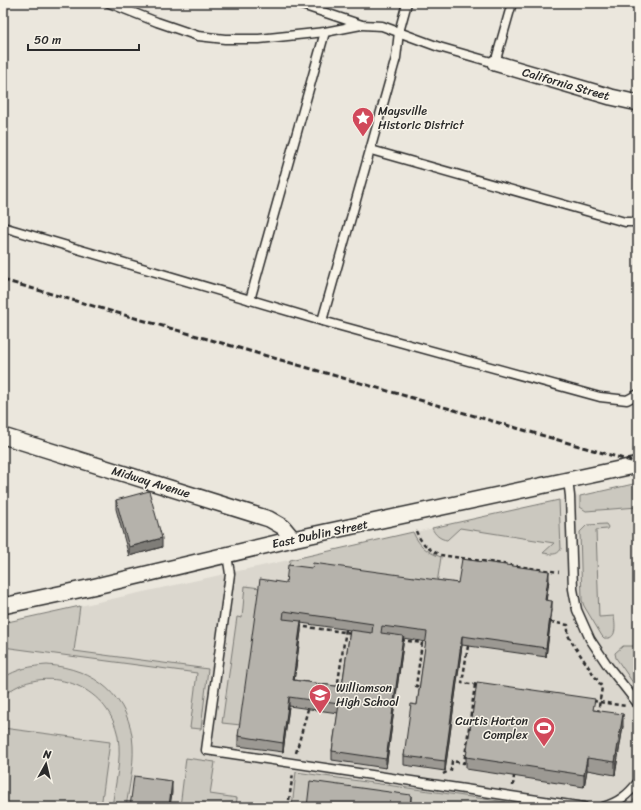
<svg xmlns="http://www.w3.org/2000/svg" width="641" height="810" font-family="Sriracha,sans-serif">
<rect width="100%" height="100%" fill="#ebe7dd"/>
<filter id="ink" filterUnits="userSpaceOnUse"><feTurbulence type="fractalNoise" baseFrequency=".025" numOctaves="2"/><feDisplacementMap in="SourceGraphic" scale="8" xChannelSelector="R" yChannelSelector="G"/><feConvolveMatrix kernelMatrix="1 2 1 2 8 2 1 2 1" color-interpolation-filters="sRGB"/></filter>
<g filter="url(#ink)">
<path fill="#dbd7ce" d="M638 483V807H3V623Z"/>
<g fill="#cbc8bf" stroke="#7b7a75">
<path d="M638 483V507L586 511 580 507V496Z"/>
<path d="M559 500 561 549C557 556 551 554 543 553L554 543 460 528 447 540C440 539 435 535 432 528Z"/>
<path d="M606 524 608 527 607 529 596 530 599 617 614 616C615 625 618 640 604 638L602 636 584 606 582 600 580 532 587 525Z"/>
<path d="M413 532C419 546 427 552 441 557L436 590 288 574 290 560Z"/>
<path d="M245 586 260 588 241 725 222 723 237 617 242 618Z"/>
<path d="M80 606 74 651 208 669 201 729 190 728 197 673 3 647V623Z"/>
<path d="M623 646H638V690L616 658 615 653Z"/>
<path d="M47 665C94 668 131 697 133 746 134 766 129 787 126 807H112C115 785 122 759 118 737 109 684 43 661 3 696V678C17 669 31 666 47 665Z"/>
<path d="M3 728 110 742 101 807H3Z"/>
<path d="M186 758 215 762 210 794 237 798 236 807H180Z"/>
<path d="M296 772 506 802 508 807H292Z"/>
<path d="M638 796V807H626Z"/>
</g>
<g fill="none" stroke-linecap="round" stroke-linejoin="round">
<g stroke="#2b2b2b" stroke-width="11">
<g id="lane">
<path d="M109 3 157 22 198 36 225 39H259L325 32 361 25"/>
<path d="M299 4 362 25 382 26 439 47 495 63 512 3"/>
<path d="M371 150 625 222H638"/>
<path d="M3 227 315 319 600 397 627 400 638 394"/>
<path d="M250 300 325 32"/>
<path d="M322 321 396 58 399 32 407 3"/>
<path d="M568 480 570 496 573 589 577 610 590 639 608 666 638 704"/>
<path d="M227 555 230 574 206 750 584 807"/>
<path d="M603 807C619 802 628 795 638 782"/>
</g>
</g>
<g stroke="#2b2b2b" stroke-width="18">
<g id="street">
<path d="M495 63 611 97 638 103"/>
<path d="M3 436 269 519 283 527 293 539"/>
<path d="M3 606 92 587 293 539 638 465"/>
</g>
</g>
<g stroke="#2b2b2b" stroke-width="2.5" stroke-dasharray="4 3" stroke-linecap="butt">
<path d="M416 531C421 543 428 549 440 555L559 572"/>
<path d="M551 622 568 625V635L571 641 602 687 598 713"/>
<path d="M298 626 352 633"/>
<path d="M401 640 422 643 416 686 421 687"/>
<path d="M468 646 462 683 479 685"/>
<path d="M337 689 346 629"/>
<path d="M593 701 626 706"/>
<path d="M296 753 308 709"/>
<path d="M443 774 451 770 452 761 464 763 475 685"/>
<path d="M513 786 514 776"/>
<path d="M288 807 293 773"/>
</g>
<use href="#lane" stroke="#f7f3e8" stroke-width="8"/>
<use href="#street" stroke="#f7f3e8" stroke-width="15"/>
<path stroke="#2b2b2b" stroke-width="3" stroke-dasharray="6 3" stroke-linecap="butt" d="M3 280 638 463"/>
</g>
<g fill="#9c9993" stroke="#2b2b2b" fill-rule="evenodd">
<path d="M116 500 162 547 129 556 116 509Z"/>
<path d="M312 568 458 583 549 580 546 600 552 610 546 657 462 645 445 771 404 765V756L417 705 426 642 403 638V645L386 768 332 760V751L338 713 289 706 283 752 238 746V736L286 583ZM301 623 350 630 342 687 294 680 301 631Z"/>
<path d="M595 710 623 726 615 775 587 770 584 787 466 769V757Z"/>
</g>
<g fill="#7f7d78" stroke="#2b2b2b">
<path d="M162 538V547L129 556V547Z"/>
<path d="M549 571V580L545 609V600Z"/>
<path d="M552 601V610L546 657V648Z"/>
<path d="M301 621V631L293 689V680Z"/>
<path d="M403 636V645L386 768V759Z"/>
<path d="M462 636V645L445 771V761Z"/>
<path d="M289 697V706L283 752V743Z"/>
<path d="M623 714V726L615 775V762Z"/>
<path d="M587 758V770L584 787V775Z"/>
<path d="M172 781V793L170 807H169Z"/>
<path d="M411 795V807H410Z"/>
</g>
<g fill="#b5b2ab" stroke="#2b2b2b" fill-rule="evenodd">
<path d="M149 491 162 538 129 547 116 500Z"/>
<path d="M462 559 549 571 545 600 552 601 546 648 462 636 445 761 404 756 411 704 417 705 427 632 382 626 381 633 403 636 386 759 332 751 339 704 289 697 283 743 238 736 260 579 286 583 288 565 312 568 313 563 458 583ZM284 611 373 624 372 633 350 630 342 687 293 680 301 621 283 619Z"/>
<path d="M477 682 595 699 593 710 623 714 615 762 587 758 584 775 466 757Z"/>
<path d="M134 776 172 781 169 807H130Z"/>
<path d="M310 781 411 795 410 807H307Z"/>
</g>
</g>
<defs>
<g id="sight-pin" transform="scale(1.15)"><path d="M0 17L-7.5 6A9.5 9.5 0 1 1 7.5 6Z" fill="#d1495b" stroke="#f7f3e8"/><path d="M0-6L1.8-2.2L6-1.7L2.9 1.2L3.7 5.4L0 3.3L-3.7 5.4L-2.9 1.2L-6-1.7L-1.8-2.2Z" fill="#fff"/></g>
<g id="school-pin" transform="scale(1.15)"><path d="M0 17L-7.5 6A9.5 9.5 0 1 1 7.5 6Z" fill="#d1495b" stroke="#f7f3e8"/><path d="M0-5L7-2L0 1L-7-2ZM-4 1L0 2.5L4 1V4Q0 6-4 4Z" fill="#fff"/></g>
<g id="stadium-pin" transform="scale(1.15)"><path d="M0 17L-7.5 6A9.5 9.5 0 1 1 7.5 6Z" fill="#d1495b" stroke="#f7f3e8"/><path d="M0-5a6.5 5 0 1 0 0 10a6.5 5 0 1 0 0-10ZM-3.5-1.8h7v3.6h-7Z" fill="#fff"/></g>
</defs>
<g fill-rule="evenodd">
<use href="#sight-pin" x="363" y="118"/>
<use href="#school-pin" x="320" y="695"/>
<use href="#stadium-pin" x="544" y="728"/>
</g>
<g text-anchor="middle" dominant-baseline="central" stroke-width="3" stroke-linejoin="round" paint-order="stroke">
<g font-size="12" fill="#2b2b2b" stroke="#f7f3e8">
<text transform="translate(566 84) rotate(16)">California Street</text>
<text transform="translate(151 482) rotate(17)">Midway Avenue</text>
<text transform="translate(320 534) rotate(-12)">East Dublin Street</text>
</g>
<g font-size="12" fill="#2b2b2b" stroke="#f7f3e8" text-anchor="start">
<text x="378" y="111">Maysville<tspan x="378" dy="14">Historic District</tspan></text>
<text x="336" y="688">Williamson<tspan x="336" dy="14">High School</tspan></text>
<text x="528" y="721" text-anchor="end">Curtis Horton<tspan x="528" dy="14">Complex</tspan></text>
</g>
</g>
<rect width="641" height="810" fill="none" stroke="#f7f3e8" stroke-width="16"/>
<rect x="8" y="8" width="625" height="794" fill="none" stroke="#2b2b2b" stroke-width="1.5" filter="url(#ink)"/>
<g transform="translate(46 764) rotate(8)" stroke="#f7f3e8" stroke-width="3" paint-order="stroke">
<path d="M0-3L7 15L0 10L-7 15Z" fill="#2b2b2b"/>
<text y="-6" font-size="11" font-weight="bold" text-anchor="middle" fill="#2b2b2b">N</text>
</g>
<path d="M28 44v6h111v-6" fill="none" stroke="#2b2b2b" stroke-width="2"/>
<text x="34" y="44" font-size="12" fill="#2b2b2b" stroke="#f7f3e8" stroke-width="3" paint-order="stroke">50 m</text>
</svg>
